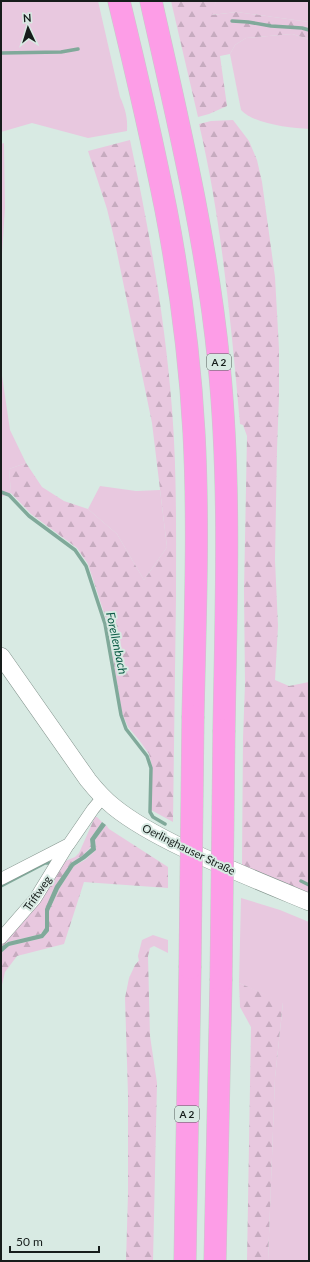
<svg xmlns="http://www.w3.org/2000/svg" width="310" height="1262" font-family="Lato,sans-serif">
<defs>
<pattern id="forest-firs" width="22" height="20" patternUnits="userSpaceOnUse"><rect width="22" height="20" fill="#e8c8df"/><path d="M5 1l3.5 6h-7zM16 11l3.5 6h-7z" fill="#c6abbf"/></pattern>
</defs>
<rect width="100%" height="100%" fill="#d8eae3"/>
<g fill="#e8c8df">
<path d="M1 1H98L120 97C125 108 128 118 127 131L88 138 32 123 1 132Z"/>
<path d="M216 1H309V22L237 12 211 15Z"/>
<path d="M292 34 309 39V129C290 128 254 124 241 110L230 54 235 45 246 38Z"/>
<path d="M4 143 5 208 1 269V144Z"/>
<path d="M1 359V369L10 430 26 463 9 469 11 493 1 497Z"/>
<path d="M100 486 136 491 160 490 167 547 144 580 117 534 88 509Z"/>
<path d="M241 898 280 910 309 922V1261H268L275 1078 283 1003 239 983Z"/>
<path d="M153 935 168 940V953L154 946 150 948 139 961 138 956 142 940Z"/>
</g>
<g fill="url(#forest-firs)">
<path d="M171 1H216L212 15 237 12 309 22V39L292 34 246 38 235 45 230 54 220 56 227 106 209 114 198 117Z"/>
<path d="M233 120 249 141 257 160 262 182 275 277 279 349V397L277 449 275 560 278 626 275 680 289 686 309 682V894L242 865 243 738 245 684 244 591 247 436 243 425 240 424C231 324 222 222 199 124L211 121Z"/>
<path d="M130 140C149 229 165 318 172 409 177 472 176 535 176 598 175 673 174 747 173 822L151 810 152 766 149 754 139 740 128 727 122 713 107 622 88 564 77 548 31 514 11 493 9 469 26 463 42 487 64 501 88 509 117 534 144 580 167 547 152 423 114 238 107 209 88 151Z"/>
<path d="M95 817H97L102 822 90 839 91 847 82 856 71 863 45 909V928L41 934 8 942 1 947V944L63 862 75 857 79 853Z"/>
<path d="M106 825 109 829 168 867V888L84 882 64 944 17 956 5 972 1 989V953L9 946 43 938 49 931V911L59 889 74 866 85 860 96 850 95 840Z"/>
<path d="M150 948 148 956 150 1036 157 1083 153 1261H126L128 1194V1095L125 998 129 978 135 965Z"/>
<path d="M239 983 283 1002 275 1078 268 1261H247L251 1027 240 1007Z"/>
</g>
<path fill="#80a99a" d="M102 822 106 825 95 840 96 850 85 859 74 866 59 889 49 911V931L43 938 9 946 1 953V947L8 942 41 934 45 928V909L55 886 71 863 82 856 91 848 90 839Z"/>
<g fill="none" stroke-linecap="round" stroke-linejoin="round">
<g stroke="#80a99a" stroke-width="3.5">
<path d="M232 21 248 22 271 26 302 28 309 30"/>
<path d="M1 53 61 52 78 49"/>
<path d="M1 492 9 495 29 516 75 550 86 566 105 624 121 715 126 729 147 756 151 768 150 812 153 817 165 824"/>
<path d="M301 881 309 885"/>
<path d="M1 886 45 863H51"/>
</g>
<g stroke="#83948d" stroke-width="13">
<g id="street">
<path d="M1 879 69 844 93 809 103 797"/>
<path d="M1 938 35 899 68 845"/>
</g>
</g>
<g stroke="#83948d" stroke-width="18">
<path id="secondary" d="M1 656 88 780C96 790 104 799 114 807 135 824 160 837 185 849 226 868 268 885 309 902"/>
</g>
<g stroke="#c7c9c8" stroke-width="23">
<g id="highway">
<path d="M119 1C136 71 152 140 166 210 180 283 190 359 194 433 199 528 195 622 193 716"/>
<path d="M151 1C178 121 207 241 219 364 231 485 226 608 224 730"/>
<path d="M185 1261 190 968"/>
<path d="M215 1261 221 981"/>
</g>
</g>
<use href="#street" stroke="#fff" stroke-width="12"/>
<use href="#secondary" stroke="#fff" stroke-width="17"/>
<use href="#highway" stroke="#fd9de7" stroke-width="22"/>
<g stroke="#c7c9c8" stroke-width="23" stroke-linecap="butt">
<g id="highway-bridge">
<path d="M190 968 193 716"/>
<path d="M221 981 224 730"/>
</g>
</g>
<use href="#highway-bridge" stroke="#fd9de7" stroke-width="22"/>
</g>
<g text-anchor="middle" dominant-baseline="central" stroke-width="4" stroke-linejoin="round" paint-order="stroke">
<g fill="#d8eae3" stroke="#505a57" stroke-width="1">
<rect x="207" y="354" width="24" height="16" rx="3"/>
<rect x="175" y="1106" width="24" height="16" rx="3"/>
</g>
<g font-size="10" font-weight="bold" fill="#161d1b">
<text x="219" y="362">A 2</text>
<text x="187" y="1114">A 2</text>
</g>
<g font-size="11" fill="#161d1b" stroke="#d8eae3">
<text transform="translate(189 849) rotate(26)">Oerlinghauser Straße</text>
<text transform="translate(37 893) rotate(-55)">Triftweg</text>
</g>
<g font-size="12" font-style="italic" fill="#0c5b46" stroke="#d8eae3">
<text transform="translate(117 643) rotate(78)">Forellenbach</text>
</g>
</g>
<rect width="310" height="1262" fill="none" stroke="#161d1b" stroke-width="4"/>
<g transform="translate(28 28) rotate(356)" stroke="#d8eae3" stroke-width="3" paint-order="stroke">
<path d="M0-3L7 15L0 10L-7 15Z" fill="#161d1b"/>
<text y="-6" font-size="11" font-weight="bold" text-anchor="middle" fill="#161d1b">N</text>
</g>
<path d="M10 1246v6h89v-6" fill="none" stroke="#161d1b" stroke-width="2"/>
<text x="16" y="1246" font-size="12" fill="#161d1b" stroke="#d8eae3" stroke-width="3" paint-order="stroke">50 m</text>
</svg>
